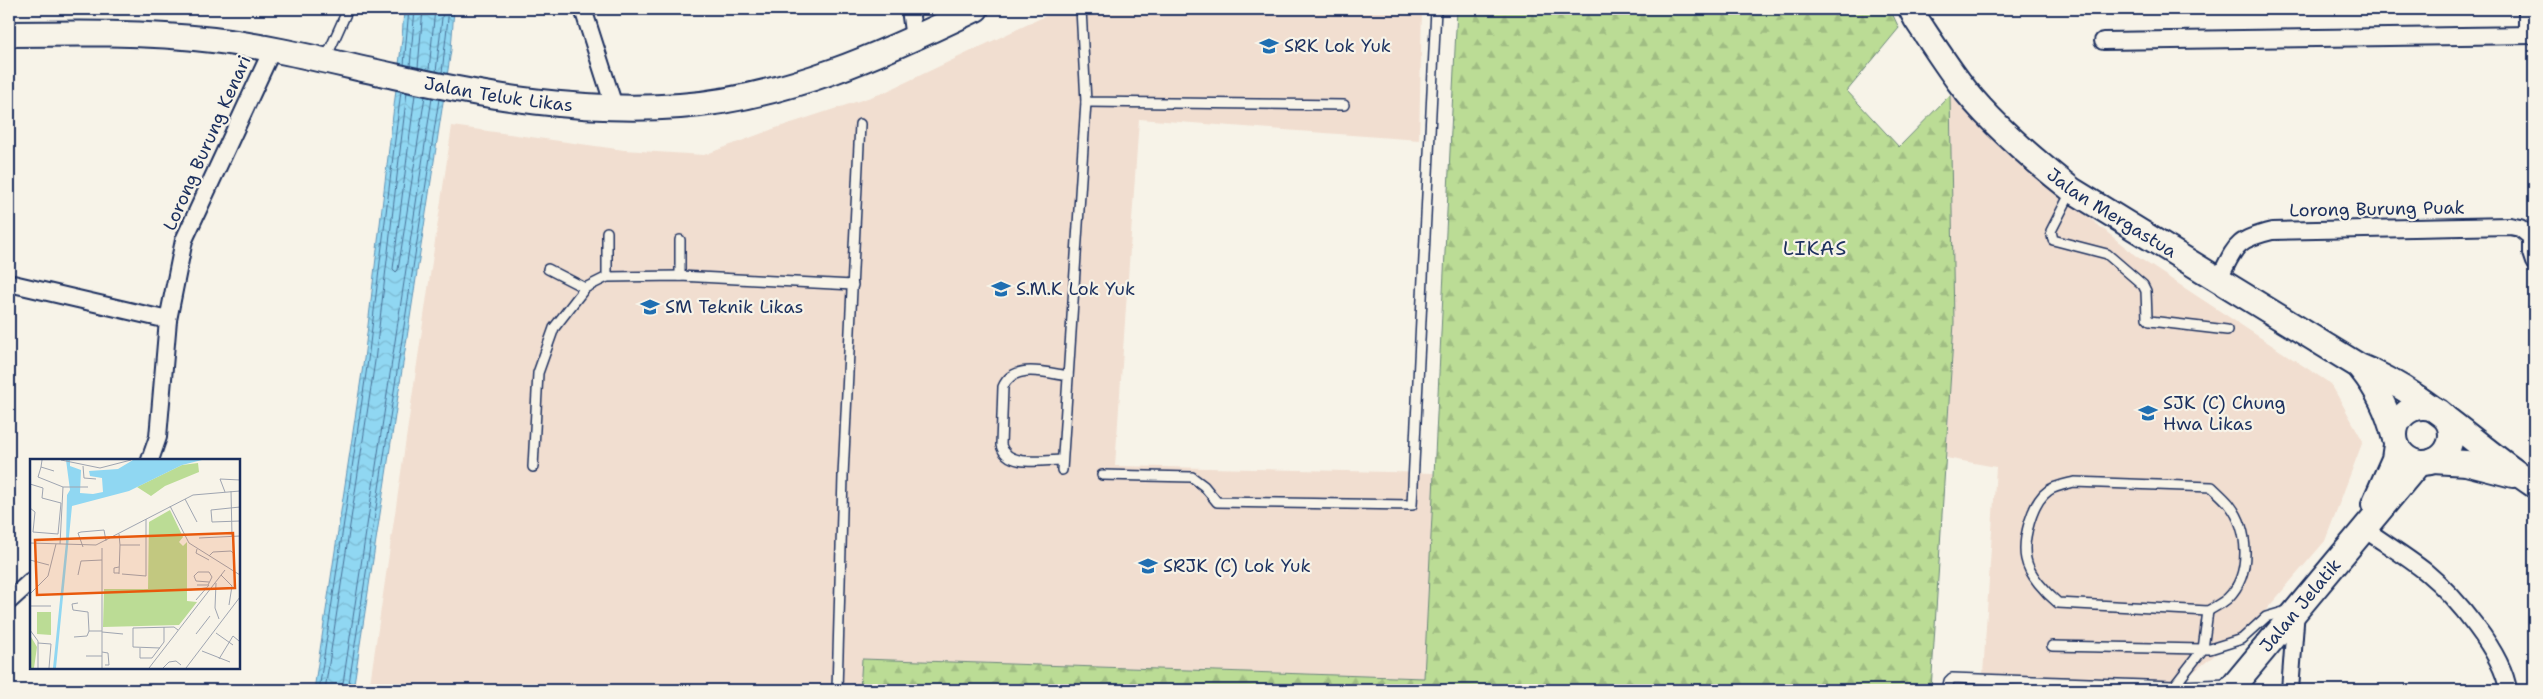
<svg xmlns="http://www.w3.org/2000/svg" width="2543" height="699" font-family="'Shantell Sans',sans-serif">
<defs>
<pattern id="forest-firs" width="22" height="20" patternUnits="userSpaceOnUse" patternTransform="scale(1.25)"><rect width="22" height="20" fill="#bbdc95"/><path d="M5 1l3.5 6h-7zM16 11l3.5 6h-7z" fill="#a0bd83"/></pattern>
<pattern id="water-waves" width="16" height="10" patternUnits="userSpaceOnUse" patternTransform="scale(1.25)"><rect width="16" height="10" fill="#90d7f2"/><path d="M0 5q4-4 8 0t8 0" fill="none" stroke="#7cb9d2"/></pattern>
</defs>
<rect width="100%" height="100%" fill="#f7f3e8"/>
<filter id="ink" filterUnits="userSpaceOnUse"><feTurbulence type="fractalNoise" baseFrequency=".02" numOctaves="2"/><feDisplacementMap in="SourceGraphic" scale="10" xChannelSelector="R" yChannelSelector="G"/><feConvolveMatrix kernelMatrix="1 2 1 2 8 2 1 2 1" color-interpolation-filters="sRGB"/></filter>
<g filter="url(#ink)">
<g fill="#f1ded0">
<path d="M1060 9H1422L1419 140 1139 119 1115 466 1435 473 1424 678 862 659 860 690H369L452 126 624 150 704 155 773 129 883 93Z"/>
<path d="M1950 95 2036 174 2136 256 2331 384 2363 441 2325 541 2254 624 2177 685 1983 675 1996 467 1946 458 1954 323Z"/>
</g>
<path fill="url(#forest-firs)" stroke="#6b867a" d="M1457 9H1890L1899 28 1847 91 1899 147 1950 95 1954 323 1931 690H860L862 659 1424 678Z"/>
<path fill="url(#water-waves)" stroke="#6194b7" d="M404 9H454L451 50 353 690H314L364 359 402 39Z"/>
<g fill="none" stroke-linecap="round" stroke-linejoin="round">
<g stroke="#4a7299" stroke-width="1">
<path d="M404 65 409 9"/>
<path d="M410 66 415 9"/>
<path d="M418 68 423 9"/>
<path d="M429 70 435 9"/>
<path d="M436 72 443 9"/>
<path d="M442 73 449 9"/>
<path d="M415 94 393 269 396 272 398 270 425 96"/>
<path d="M319 690 368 360 401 91"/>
<path d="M325 690 375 361 407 92"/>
<path d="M342 690 432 98"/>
<path d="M348 690 439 99"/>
</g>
<g stroke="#1b2f5e" stroke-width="12">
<g id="lane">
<path d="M1081 9 1086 102 1344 105"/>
<path d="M326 58 348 9"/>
<path d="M2072 190 2051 231 2053 240 2107 254 2143 285 2146 291 2147 318 2150 321 2227 330"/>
<path d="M548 269 585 288"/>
<path d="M680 276V240"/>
<path d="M607 277V232"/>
<path d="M1062 460C1042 460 1007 468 1001 445L1003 387C1013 362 1047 373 1068 376"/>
<path d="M533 467 538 373 554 328 585 288 607 277 680 276 853 285"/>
<path d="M1062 470 1086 102"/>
<path d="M1102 475 1192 477 1204 486 1217 502 1412 505 1436 9"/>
<path d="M2074 482 2212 487C2218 493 2224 498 2229 504 2249 529 2252 574 2228 598 2223 603 2214 607 2208 611L2058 603C2046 593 2029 575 2026 559 2022 540 2032 502 2048 491 2054 486 2066 484 2074 482Z"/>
<path d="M2052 646 2203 649 2208 611"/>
<path d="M2172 689 2203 649H2210L2242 639 2266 617 2290 610"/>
<path d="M837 690 843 476 860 124"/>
<path d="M1947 690 1949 681 1952 678 2174 686 2230 684"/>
</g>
</g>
<g stroke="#1b2f5e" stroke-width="20">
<g id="street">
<path d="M583 9 614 106"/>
<path d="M910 9 914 39"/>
<path d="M2527 9V35"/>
<path d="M2103 41 2534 35"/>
<path d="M2219 279C2236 246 2234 240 2272 231L2510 226 2520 228 2531 237V253L2534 262"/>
<path d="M9 283 168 320"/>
<path d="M150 460 158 437 168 320 184 240 272 50"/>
<path d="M2363 528C2384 543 2406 556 2426 572 2455 596 2503 653 2508 690"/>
<path d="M9 601 31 581"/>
<path d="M2290 690 2296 610"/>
</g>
</g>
<g stroke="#1b2f5e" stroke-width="28">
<g id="secondary">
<path id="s1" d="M1911 9 1916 19C1930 40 1944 62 1959 82 1987 120 2035 161 2072 190L2359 366C2425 392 2475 446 2534 485"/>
<path id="s2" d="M9 34C76 33 146 32 213 40 274 47 334 63 394 76 488 97 583 113 680 106 786 98 883 54 976 9"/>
<path d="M2361 369C2378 390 2388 411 2394 436"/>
<circle cx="2423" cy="435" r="28"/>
<path d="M2433 461 2466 463 2513 475"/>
<path d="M2374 504 2394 459 2396 445"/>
<path id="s3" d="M2230 690 2419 463"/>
</g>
</g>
<use href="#lane" stroke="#f7f3e8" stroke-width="9"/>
<use href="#street" stroke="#f7f3e8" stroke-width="16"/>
<use href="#secondary" stroke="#f7f3e8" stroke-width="24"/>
</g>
</g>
<defs>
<g id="school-bare" transform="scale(1.5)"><path d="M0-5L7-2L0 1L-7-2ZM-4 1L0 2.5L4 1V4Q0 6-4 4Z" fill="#1f6fb2" stroke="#f7f3e8" stroke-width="2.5" paint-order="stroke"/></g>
</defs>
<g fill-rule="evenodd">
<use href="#school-bare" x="1269" y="46"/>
<use href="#school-bare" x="1001" y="289"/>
<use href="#school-bare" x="650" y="307"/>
<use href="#school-bare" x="2148" y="413"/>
<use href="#school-bare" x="1148" y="566"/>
</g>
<g text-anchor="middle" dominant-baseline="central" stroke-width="4.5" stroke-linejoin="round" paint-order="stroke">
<g font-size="18" fill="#1b2f5e" stroke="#f7f3e8" text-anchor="start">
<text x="1284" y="46">SRK Lok Yuk</text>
<text x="1016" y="289">S.M.K Lok Yuk</text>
<text x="665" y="307">SM Teknik Likas</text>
<text x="2163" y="403">SJK (C) Chung<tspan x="2163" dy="21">Hwa Likas</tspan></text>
<text x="1163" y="566">SRJK (C) Lok Yuk</text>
</g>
<g font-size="18" fill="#1b2f5e" stroke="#f7f3e8">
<text stroke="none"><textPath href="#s2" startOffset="495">Jalan Teluk Likas</textPath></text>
<text transform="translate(207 143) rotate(-66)">Lorong Burung Kenari</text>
<text transform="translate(2377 209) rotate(-1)">Lorong Burung Puak</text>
<text stroke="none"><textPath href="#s1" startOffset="290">Jalan Mergastua</textPath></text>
<text stroke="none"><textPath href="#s3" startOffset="110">Jalan Jelatik</textPath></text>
</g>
<g font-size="20" letter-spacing="1" fill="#1b2f5e" stroke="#f7f3e8">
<text x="1815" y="248">LIKAS</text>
</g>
</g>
<g transform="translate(30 459)">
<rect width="210" height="210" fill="#f7f3e8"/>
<path d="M7 153H21V176L7 175ZM0 176 7 188 4 209H0Z" fill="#bbdc95"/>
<path d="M168 4 169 13 135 27 121 37 107 28 152 6ZM140 51 153 78 149 83 153 87 157 83V142L167 143 149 166 73 168 74 130H118L119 63Z" fill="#bbdc95"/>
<path d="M36 1H40V7L51 11 50 34 63 35 73 33 72 19 60 17 59 12 88 10 103 1H172L152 6 99 32 42 47 26 209H23L36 83 37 36 40 31Z" fill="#90d7f2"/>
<path fill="none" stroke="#9fa5b1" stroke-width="1" d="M12 1 11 8 24 12M31 1 70 9 101 1M53 7 54 19 66 20M11 8 8 18 33 28 30 85M0 25 13 29 12 39 31 44 28 75 3 73 5 53 0 49M33 28H58M201 32 202 77M195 33 190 20 210 21M155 40 167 63M140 47 159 84 210 116M210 48 181 51 182 63 210 62M89 75 90 86H110M169 79 210 77M0 84 66 86 163 36 210 32M53 88 48 74 51 73 74 71 76 82M167 90 166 94 179 101M179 97 183 93 201 92 204 95M0 101 19 106M89 114H84V109L89 108M89 115 90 86M92 115 116 117V60M48 116 51 102 72 101M191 116 202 127 199 146M186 124 185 149 189 160M167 126H178L182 118 179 113H168L164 117 166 122 179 123M159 131 176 129M0 135 18 117 26 85M166 141 179 126M48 144 42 145 43 151 58 153 59 172M0 147H21M0 171 8 182V209M72 173 93 175M186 174 203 186M166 175 180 157M44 178 57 177 59 172H72M8 184 21 185 19 209M110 189V199H122L134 183V168M130 189 103 188V169L144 168 148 171M172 192 200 203M72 193 78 194 79 206H75M56 197H72M189 200 203 177 209 182M72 209V89M119 209 195 111M133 209 139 203 146 202 151 206M156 209 210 138"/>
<path fill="#e8590c" fill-opacity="0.15" stroke="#e8590c" stroke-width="2.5" d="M203 74 205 129 7 136 5 81Z"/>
<rect width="210" height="210" fill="none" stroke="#1b2f5e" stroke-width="2.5"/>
</g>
<rect width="2543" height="699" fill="none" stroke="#f7f3e8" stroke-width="30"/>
<rect x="15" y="15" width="2513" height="669" fill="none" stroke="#1b2f5e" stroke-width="2" filter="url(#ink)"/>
</svg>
